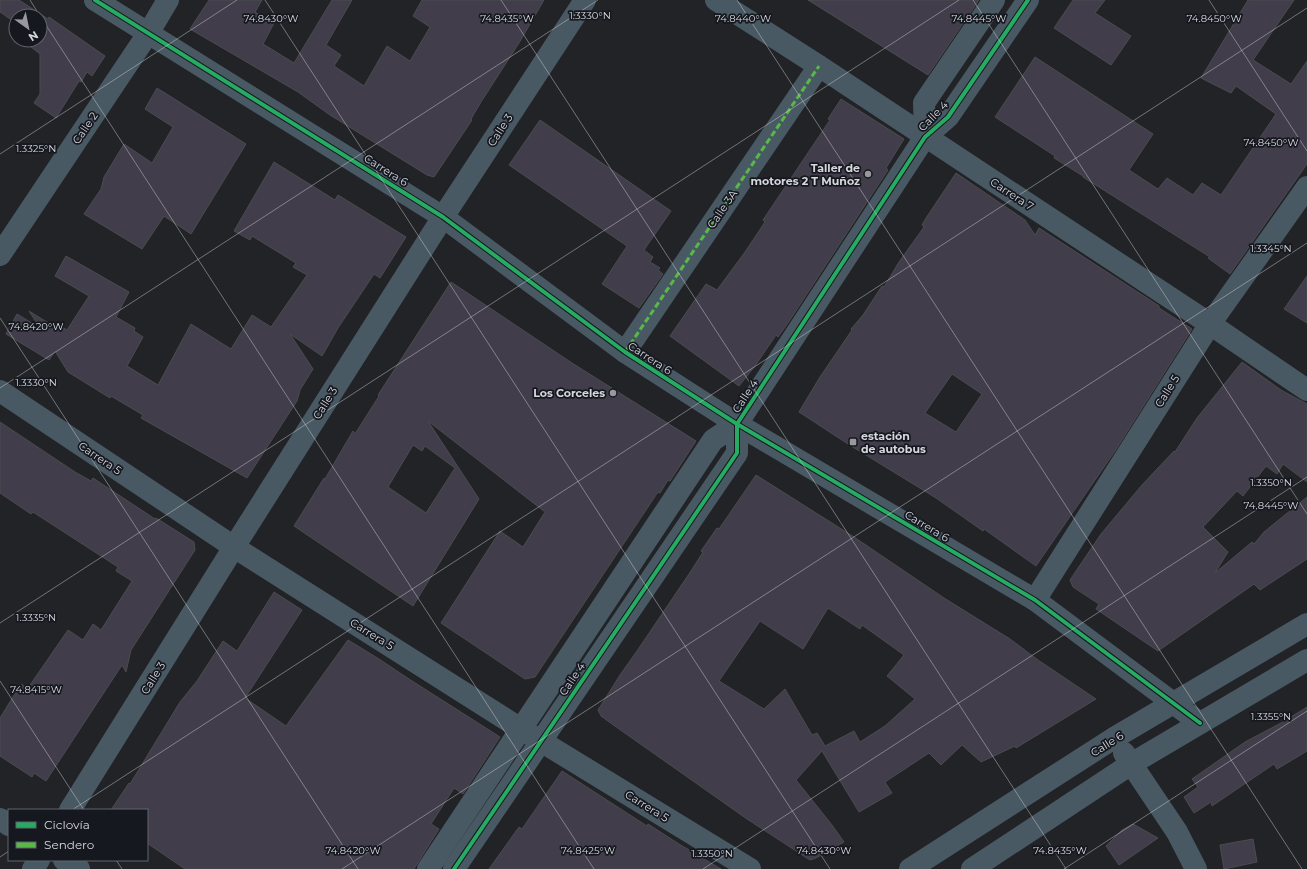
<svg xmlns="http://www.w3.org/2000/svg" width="1307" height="869" font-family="Montserrat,sans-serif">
<rect width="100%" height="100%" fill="#212327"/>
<g fill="#413d4b" stroke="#4b4c4f" fill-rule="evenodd">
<path d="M0 0H19L48 19 49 17 105 56 92 76 87 72 81 82 79 81 56 118 34 103 40 94V54L31 47 36 40H40V16H16V23L0 12Z"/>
<path d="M209 0H262L255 12 274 23 263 44 294 63 332 0H352L326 45 341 55 334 66 364 86 387 46 410 61 430 27 413 16 422 0H544L519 43 481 102 471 119 472 120 434 177 427 175 330 115 298 92 190 29Z"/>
<path d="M808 0H979L928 75Z"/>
<path d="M1073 0H1105L1095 13 1131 36 1111 65 1054 28Z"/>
<path d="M1248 0H1294L1253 60 1291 84 1307 61V164L1230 274 1208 258 1210 257 1083 177V176L1054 158 1055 156 995 117 1035 57 1153 134 1129 170 1158 189 1167 178 1193 195 1202 183 1221 195 1276 114 1236 86 1231 93 1201 78Z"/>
<path d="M157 88 246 144 191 234 164 216 142 249 84 214 101 189 104 177 124 144 152 163 173 127 145 109Z"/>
<path d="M841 99 904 139 886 168 888 170 788 323 778 337 776 335 755 366 739 386 670 336 706 284 717 290 745 252 765 222 763 220 830 120 828 119Z"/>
<path d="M540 120 671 211 644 250 653 257 650 262 660 268 658 270 663 274 639 308 602 284 627 246 509 165Z"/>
<path d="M274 162 335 200 338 195 406 237 380 278 374 274 338 328 322 356 290 334 313 369 300 390 297 401 247 478 141 418 143 415 111 396 110 398 68 372 55 351 49 360 6 334 17 314 40 328 29 311 55 327 57 324 67 330 89 296 55 276 66 256 129 292 116 317 135 328 134 331 143 337 127 366 158 385 191 324 231 349 252 315 271 327 307 275 293 267 296 263 252 236 250 240 234 231Z"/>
<path d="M956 173 1025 220 1035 235 1039 228 1150 300 1159 306V308L1192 329 1115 451 1036 566 984 529 983 531 936 498 848 444 799 412 820 377 852 330 851 329 863 315 882 286 884 287 899 262 924 227 922 225 926 218ZM952 374 982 394 956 432 925 413Z"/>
<path d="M1307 276V323L1284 309Z"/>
<path d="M451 282 572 363 696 441 670 481 668 480 660 493 658 492 535 677 525 679 441 623 500 531 523 547 545 512 428 421 479 499 413 606 294 526 324 478 325 479 353 431 355 434 379 396 378 395ZM413 445 422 451 425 446 455 468 426 513 388 487Z"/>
<path d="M1242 362 1281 390 1307 404V482L1283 464 1277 474 1266 466 1243 496 1237 491 1203 527 1228 552 1215 573 1252 542 1254 544 1264 532 1307 497V559L1260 590 1254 584 1158 651 1096 609 1099 604 1073 587 1070 580 1101 534 1142 485 1174 451 1175 452 1197 418Z"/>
<path d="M0 422 75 472 91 481 93 478 155 519 156 518 194 542 195 550 131 650 126 672 122 665 46 781 34 773 32 777 0 756V718L21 684 28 688 68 630 83 640 93 624 101 630 132 581 116 571 118 567 33 512 31 514 0 493Z"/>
<path d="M756 475 854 537 944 598 1010 639 1038 660 1096 699 1016 748 1015 746 981 762 962 745 941 765 929 753 885 782 892 793 859 812 822 751 796 780 832 825 844 842 816 858 810 860 747 819 612 724 601 716 598 710 620 675 637 651 691 571 703 552 701 551 717 528 719 529ZM828 608 860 629 862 625 904 655 887 676 915 699 885 726 860 742 854 731 825 746 817 733 812 735 785 689 764 709 719 681 760 621 803 649Z"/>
<path d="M274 592 302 610 245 698 286 726 348 640 379 659 409 679 500 737 463 794 454 788 431 824 439 829 414 869H185L147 843V810H111L129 783 130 784 180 702 197 681 223 641 237 651Z"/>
<path d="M1307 707V751L1277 769 1274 764 1212 806 1211 802 1194 813 1184 797 1198 787 1192 779 1245 742 1283 722Z"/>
<path d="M562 771 647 826 648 824 679 844 721 869H489L519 827 522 829Z"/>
<path d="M1133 824 1158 838 1119 865 1106 846 1122 830Z"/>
<path d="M1253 839 1257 862 1224 869 1220 845Z"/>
</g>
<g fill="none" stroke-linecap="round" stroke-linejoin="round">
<g stroke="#495963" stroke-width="22">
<path d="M95 0 443 217 625 352 737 424 1035 600 1200 723"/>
<path d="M716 0 819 66 1210 324 1307 390"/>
<path d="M925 137 924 103 994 0"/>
<path d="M0 255 149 32 168 0"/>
<path d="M625 352 819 66"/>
<path d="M0 391 234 547 521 729 750 869"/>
<path d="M1035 600 1210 324 1307 187"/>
<path d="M1124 753 1177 832 1196 869"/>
<path d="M70 810 234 547 443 217 585 0"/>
<path d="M0 819 9 825"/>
<path d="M64 860 79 869"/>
<path d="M33 869 39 860"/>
<path d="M428 869 713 440 737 424"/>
<path d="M454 869 737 453V424L925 137 948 117 1028 0"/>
<path d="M910 869 1114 738 1307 624"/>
<path d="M972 869 1131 764 1307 660"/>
</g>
<path stroke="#58b947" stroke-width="3" stroke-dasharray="6 3" stroke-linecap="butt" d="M625 352 819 66"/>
<g stroke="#161820" stroke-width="6">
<g id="cycleway">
<path d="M95 0 443 217 625 352 737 424 1035 600 1200 723"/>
<path d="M454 869 737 453V424L925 137 948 117 1028 0"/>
</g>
</g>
<use href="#cycleway" stroke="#26ab63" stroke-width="4"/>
</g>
<path fill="none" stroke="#d6d8dd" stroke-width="1" stroke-opacity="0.45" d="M30 0 40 16M265 0 830 869M501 0 1066 869M737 0 1302 869M973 0 1307 514M1209 0 1307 151M40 16 594 869M0 154 237 0M0 318 358 869M0 388 598 0M0 623 959 0M0 681 84 810M72 810 1307 8M0 857 9 851M116 860 122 869M342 869 1307 243M703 869 1307 477M1064 869 1307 711"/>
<g fill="#97999d" stroke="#161820" stroke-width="1.5">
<circle cx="868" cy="174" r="4"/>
<circle cx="613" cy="393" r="4"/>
<rect x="849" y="438" width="8" height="8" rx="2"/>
</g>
<g text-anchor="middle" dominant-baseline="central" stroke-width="3.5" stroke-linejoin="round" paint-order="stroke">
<g font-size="11" fill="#d6d8dd" stroke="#161820">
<text transform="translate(933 116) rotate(-46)">Calle 4</text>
<text transform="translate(85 128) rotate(-56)">Calle 2</text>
<text transform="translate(500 130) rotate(-57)">Calle 3</text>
<text transform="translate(386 170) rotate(32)">Carrera 6</text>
<text transform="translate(1012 194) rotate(33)">Carrera 7</text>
<text transform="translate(722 209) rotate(-56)">Calle 3A</text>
<text transform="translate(650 358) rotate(33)">Carrera 6</text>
<text transform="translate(1167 391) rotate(-58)">Calle 5</text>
<text transform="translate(745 396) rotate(-57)">Calle 4</text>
<text transform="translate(325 403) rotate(-58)">Calle 3</text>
<text transform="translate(100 458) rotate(34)">Carrera 5</text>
<text transform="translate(927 526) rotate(31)">Carrera 6</text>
<text transform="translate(372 634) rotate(32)">Carrera 5</text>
<text transform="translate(153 678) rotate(-58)">Calle 3</text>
<text transform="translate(572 679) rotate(-56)">Calle 4</text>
<text transform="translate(1107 744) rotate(-32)">Calle 6</text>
<text transform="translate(647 806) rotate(32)">Carrera 5</text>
</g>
<g font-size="11" font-weight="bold" fill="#d6d8dd" stroke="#161820" text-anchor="end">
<text x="860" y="168">Taller de<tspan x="860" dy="13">motores 2 T Muñoz</tspan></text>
<text x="605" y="393">Los Corceles</text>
<text x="861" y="436" text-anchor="start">estación<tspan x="861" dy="13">de autobus</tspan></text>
</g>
</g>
<g font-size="10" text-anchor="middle" fill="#d6d8dd" stroke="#161820" stroke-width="3.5" stroke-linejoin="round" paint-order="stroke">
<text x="590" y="19">1.3330°N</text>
<text x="271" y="22">74.8430°W</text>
<text x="507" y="22">74.8435°W</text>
<text x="743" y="22">74.8440°W</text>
<text x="979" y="22">74.8445°W</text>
<text x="1214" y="22">74.8450°W</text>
<text x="1271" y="146">74.8450°W</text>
<text x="36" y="152">1.3325°N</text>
<text x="1271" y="252">1.3345°N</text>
<text x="36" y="330">74.8420°W</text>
<text x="36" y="386">1.3330°N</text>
<text x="1271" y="486">1.3350°N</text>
<text x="1271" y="509">74.8445°W</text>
<text x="36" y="621">1.3335°N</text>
<text x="36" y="693">74.8415°W</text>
<text x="1271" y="720">1.3355°N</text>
<text x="353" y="854">74.8420°W</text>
<text x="588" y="854">74.8425°W</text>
<text x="824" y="854">74.8430°W</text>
<text x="1060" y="854">74.8435°W</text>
<text x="712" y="857">1.3350°N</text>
</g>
<rect x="8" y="809" width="140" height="52" fill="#161820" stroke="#63656c"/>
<rect x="16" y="822" width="20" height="6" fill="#26ab63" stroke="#63656c"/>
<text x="44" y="829" font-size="12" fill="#d6d8dd">Ciclovía</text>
<rect x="16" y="842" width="20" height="6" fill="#58b947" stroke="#63656c"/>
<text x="44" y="849" font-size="12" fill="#d6d8dd">Sendero</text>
<g transform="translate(28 28) rotate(147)"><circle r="19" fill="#161820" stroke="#63656c"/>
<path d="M0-3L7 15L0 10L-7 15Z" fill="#97999d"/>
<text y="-6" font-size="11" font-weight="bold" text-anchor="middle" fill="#d6d8dd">N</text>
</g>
</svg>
